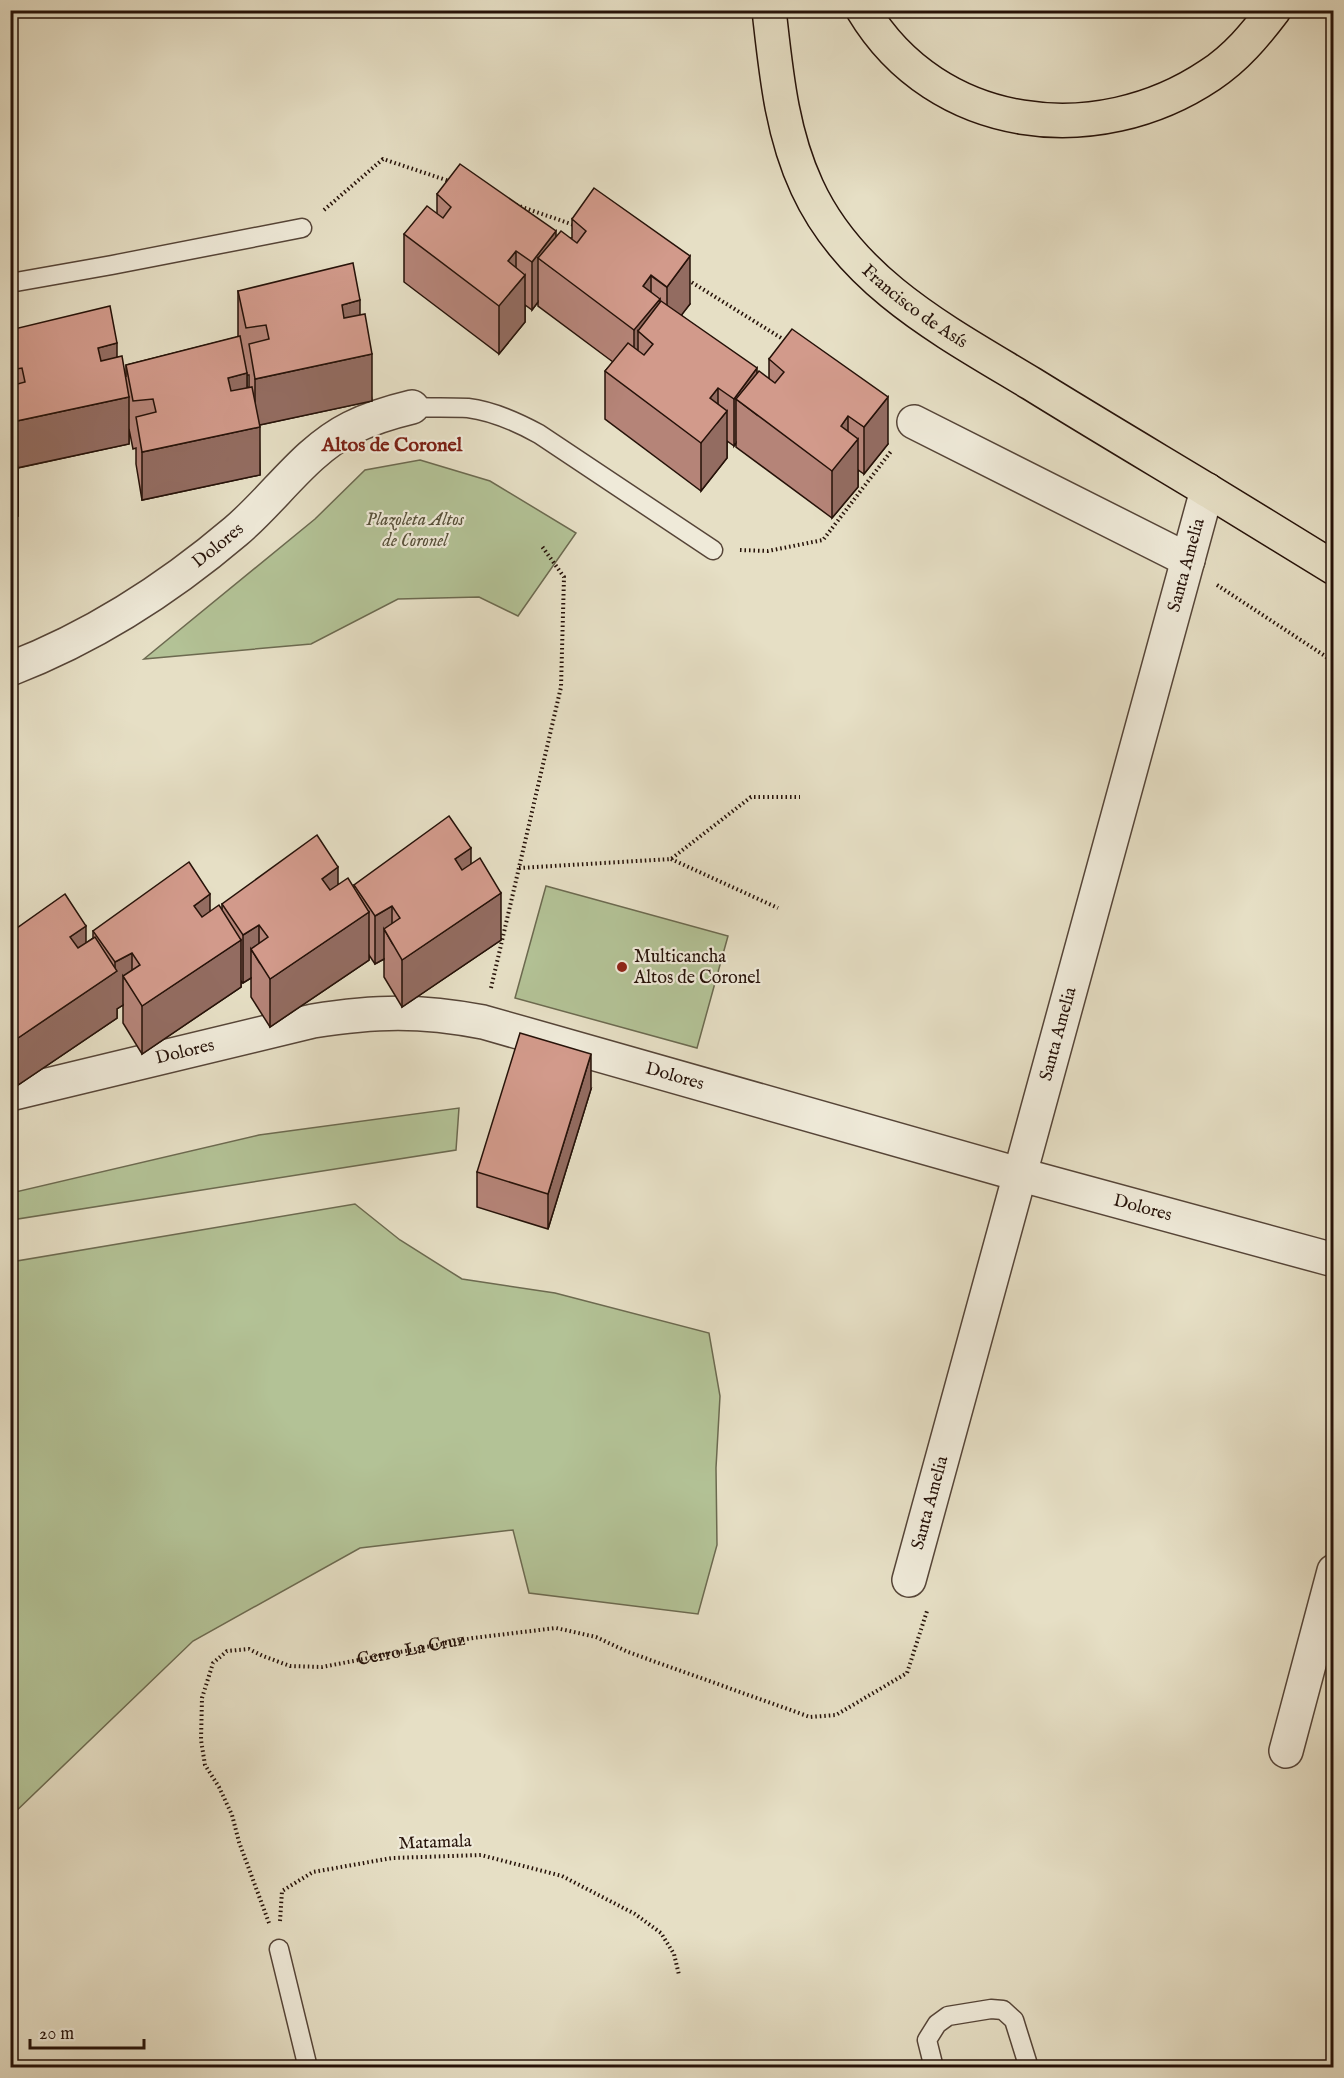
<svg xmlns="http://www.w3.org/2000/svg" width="1344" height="2078" font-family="'IM FELL English',serif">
<rect width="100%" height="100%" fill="#e6dfc5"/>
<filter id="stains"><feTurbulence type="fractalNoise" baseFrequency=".00333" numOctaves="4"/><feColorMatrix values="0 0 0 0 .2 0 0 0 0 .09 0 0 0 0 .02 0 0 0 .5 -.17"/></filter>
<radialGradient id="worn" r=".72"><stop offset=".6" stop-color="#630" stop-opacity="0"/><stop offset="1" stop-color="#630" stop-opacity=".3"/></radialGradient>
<g fill="#b3c296" stroke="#6c6a50" stroke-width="1.5">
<path d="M420 460 490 481 576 533 518 616 479 597 398 599 311 644 144 659 315 519 365 470Z"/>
<path d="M546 886 728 936 697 1048 515 998Z"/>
<path d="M459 1108 456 1150 11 1220V1193L259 1135Z"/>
<path d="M355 1204 400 1240 462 1279 555 1293 709 1333 720 1396 716 1468 717 1545 698 1614 529 1593 513 1530 360 1548 193 1641 11 1816V1262Z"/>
</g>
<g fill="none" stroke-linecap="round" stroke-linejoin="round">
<g stroke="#564538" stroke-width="21">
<g id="service">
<path d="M10 283 112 265 302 228"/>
<path d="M412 407C430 408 450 407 468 408 493 411 517 422 539 434L713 550"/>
<path d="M279 1949 308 2068"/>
<path d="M934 2068 927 2040 937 2024 948 2016 991 2009 1003 2010 1014 2020 1029 2068"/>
</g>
</g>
<g stroke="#564538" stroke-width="36">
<g id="minor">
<path d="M914 422 1188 560"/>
<path id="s2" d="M10 669C93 637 169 588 236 531 275 498 305 451 351 428 371 418 391 412 412 407"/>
<path id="s3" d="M10 1094 313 1021C376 1011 420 1010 483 1022L1018 1174 1334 1260"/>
<path id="s4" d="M909 1580 1207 490"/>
<path d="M1286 1751 1334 1571"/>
</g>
</g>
<g stroke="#261209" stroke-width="36">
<g id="primary">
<path id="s5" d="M769 10C776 71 781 131 807 187 851 283 946 332 1032 384 1090 420 1149 455 1207 490"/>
</g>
</g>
<g stroke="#261209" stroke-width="36">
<g id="motorway">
<path d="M863 10C937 133 1097 151 1210 75 1236 58 1255 35 1274 10"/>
<path d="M1207 490 1334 568"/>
</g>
</g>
<g stroke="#261209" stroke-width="4" stroke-dasharray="1.5 3" stroke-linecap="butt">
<path d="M516 205 574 225"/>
<path d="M324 210 383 159 449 181"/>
<path d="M688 280 786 341"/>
<path d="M740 550 768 551 823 540 892 450"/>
<path d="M1217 585 1325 656 1334 664"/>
<path d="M671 859 778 908"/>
<path d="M519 868 671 859 751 797H800"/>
<path d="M491 988 561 687 564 577 541 545"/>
<path d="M280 1921 282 1891 313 1872 392 1858 481 1855 562 1876 635 1914 661 1933 674 1954 679 1975"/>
<path id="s1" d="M269 1923 239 1842 232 1815 219 1787 205 1765 201 1740 202 1698 213 1663 227 1651 249 1649 263 1656 290 1666 322 1667 473 1638 556 1628 596 1637 628 1652 810 1717 836 1715 907 1673 927 1611"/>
</g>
<use href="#service" stroke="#efead9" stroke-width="18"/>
<use href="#minor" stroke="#efead9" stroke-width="33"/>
<use href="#primary" stroke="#e6dfc5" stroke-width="33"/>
<use href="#motorway" stroke="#e6dfc5" stroke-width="33"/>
</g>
<g fill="#b58478" stroke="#261209" stroke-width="1.5" fill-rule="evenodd">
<path d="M437 194 556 238H572V219L690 304 681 315 757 374 769 379V359L888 444 864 474 858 470V487L832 518 736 447V443L734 446 727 441V458L701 491 605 419V371L613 362 538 306V302L532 310 525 305V322L499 354 404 282V234L437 214Z"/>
<path d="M238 291 360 315 372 401 259 425 260 475 142 500 136 464V448L133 449 129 429V444L18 468V516L10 517V330L117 357 126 377V365L238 337ZM247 375H249V387L247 388Z"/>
<path d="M471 864 501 940 402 1007 384 977V959L375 964 369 955V960L270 1027 251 997V978L243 983 241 981V987L142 1054 123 1023V1005L117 1009V1018L18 1085 10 1074V933L86 943 93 938V931L222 909V904L338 884 354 887V885Z"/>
<path d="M591 1089 548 1229 477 1207V1172Z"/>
</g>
<g fill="#936c61" stroke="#261209" stroke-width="1.5">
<path d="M556 231V271L538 258V302L532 310V262Z"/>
<path d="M516 251V285L525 275V322L499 354V306L508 261Z"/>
<path d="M690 256V304L667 334V287Z"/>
<path d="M651 275V309L660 299V346L653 344 638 331V372L634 378V330L643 286Z"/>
<path d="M360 300V348L342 352V305Z"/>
<path d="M117 343V391L98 395V348Z"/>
<path d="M372 354V401L255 426V379Z"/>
<path d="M757 368V415L736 399V443L734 446V399Z"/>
<path d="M247 373V421L228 426V378Z"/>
<path d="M718 388V422L727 411V458L701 491V443L710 398Z"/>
<path d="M129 397V444L12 469V422Z"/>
<path d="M888 397V444L864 474V427Z"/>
<path d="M848 416V451L858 439V487L832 518V471L841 426Z"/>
<path d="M260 427V475L142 500V452Z"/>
<path d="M18 468V516L10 517V470Z"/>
<path d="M471 848V895L455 859Z"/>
<path d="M338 867V914L322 879Z"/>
<path d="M501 893V940L402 1007V960Z"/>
<path d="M210 894V942L194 906Z"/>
<path d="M392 906V943L384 929V959L375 964V916Z"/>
<path d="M369 912V960L270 1027V979Z"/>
<path d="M259 925V962L251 949V978L243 983V935Z"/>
<path d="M86 926V974L70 937Z"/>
<path d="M241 940V987L142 1054V1006Z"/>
<path d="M132 953V989L123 976V1005L117 1009V1018L18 1085V1038L115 972V962Z"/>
<path d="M591 1054V1089L548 1229V1194Z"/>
</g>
<g fill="#d29a8b" stroke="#261209" stroke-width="1.5">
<path d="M460 164 556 231 532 262 516 251 508 261 525 275 499 306 404 234 427 206 443 218 451 207 437 194Z"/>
<path d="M594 188 690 256 667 287 651 275 643 286 660 299 634 330 538 258 561 231 577 243 586 231 572 219Z"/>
<path d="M353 263 360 300 342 305 344 318 365 314 372 354 255 379 249 344 269 339 266 325 246 328 238 291Z"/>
<path d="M661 301 757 368 734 399 718 388 710 398 727 411 701 443 605 371 628 343 644 355 653 344 638 331Z"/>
<path d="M110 306 117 343 98 348 101 361 122 356 129 397 12 422 10 413V386L25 382 22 368 10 370V330Z"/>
<path d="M792 329 888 397 864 427 848 416 841 426 858 439 832 471 736 399 759 371 775 383 784 372 769 359Z"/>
<path d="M240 336 247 373 228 378 231 391 252 387 260 427 142 452 136 417 156 412 153 399 133 401 126 365Z"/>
<path d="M10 428 18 468 10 470Z"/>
<path d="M449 816 471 848 455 859 462 870 480 858 501 893 402 960 384 929 400 918 392 906 375 916 354 885Z"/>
<path d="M317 835 338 867 322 879 330 890 348 878 369 912 270 979 251 949 268 937 259 925 243 935 222 904Z"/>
<path d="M189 862 210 894 194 906 202 917 219 905 241 940 142 1006 123 976 140 965 132 953 115 962 93 931Z"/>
<path d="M65 894 86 926 70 937 78 948 95 937 117 971 18 1038 10 1026V999L15 996 10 989V933Z"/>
<path d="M520 1033 591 1054 548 1194 477 1172Z"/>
</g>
<circle fill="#8f2418" stroke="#efead9" stroke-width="2" cx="622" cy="967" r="6"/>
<g text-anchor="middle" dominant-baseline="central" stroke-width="4.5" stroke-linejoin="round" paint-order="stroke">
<g font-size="18" fill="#261209" stroke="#efead9">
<text stroke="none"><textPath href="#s5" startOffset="345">Francisco de Asís</textPath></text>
<text stroke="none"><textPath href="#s2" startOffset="243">Dolores</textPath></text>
<text stroke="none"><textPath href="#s4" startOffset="1052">Santa Amelia</textPath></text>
<text stroke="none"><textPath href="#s4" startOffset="566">Santa Amelia</textPath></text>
<text stroke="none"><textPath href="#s3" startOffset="180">Dolores</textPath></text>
<text stroke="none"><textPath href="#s3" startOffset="682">Dolores</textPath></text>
<text stroke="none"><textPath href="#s3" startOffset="1168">Dolores</textPath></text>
<text stroke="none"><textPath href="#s4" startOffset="80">Santa Amelia</textPath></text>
<text stroke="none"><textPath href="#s1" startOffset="483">Cerro La Cruz</textPath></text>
<text transform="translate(435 1843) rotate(-2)">Matamala</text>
</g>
<g font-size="18" font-style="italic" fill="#57503a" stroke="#efead9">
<text x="415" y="520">Plazoleta Altos<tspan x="415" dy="21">de Coronel</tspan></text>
</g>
<g font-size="18" fill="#261209" stroke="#efead9" text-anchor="start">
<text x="634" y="957">Multicancha<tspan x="634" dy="21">Altos de Coronel</tspan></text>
</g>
<g font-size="20" font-weight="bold" fill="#7a1f14" stroke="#efead9">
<text x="392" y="445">Altos de Coronel</text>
</g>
</g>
<rect width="1344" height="2078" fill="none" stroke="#e6dfc5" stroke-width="36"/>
<rect x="12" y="12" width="1320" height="2054" fill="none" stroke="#261209" stroke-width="3"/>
<rect x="18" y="18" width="1308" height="2042" fill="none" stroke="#261209" stroke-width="1.5"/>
<path d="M30 2039v9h114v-9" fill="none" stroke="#261209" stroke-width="3"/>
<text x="39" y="2039" font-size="18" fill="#261209" stroke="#efead9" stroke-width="4.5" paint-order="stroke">20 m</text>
<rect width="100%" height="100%" filter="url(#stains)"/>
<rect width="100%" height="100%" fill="url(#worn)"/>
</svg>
